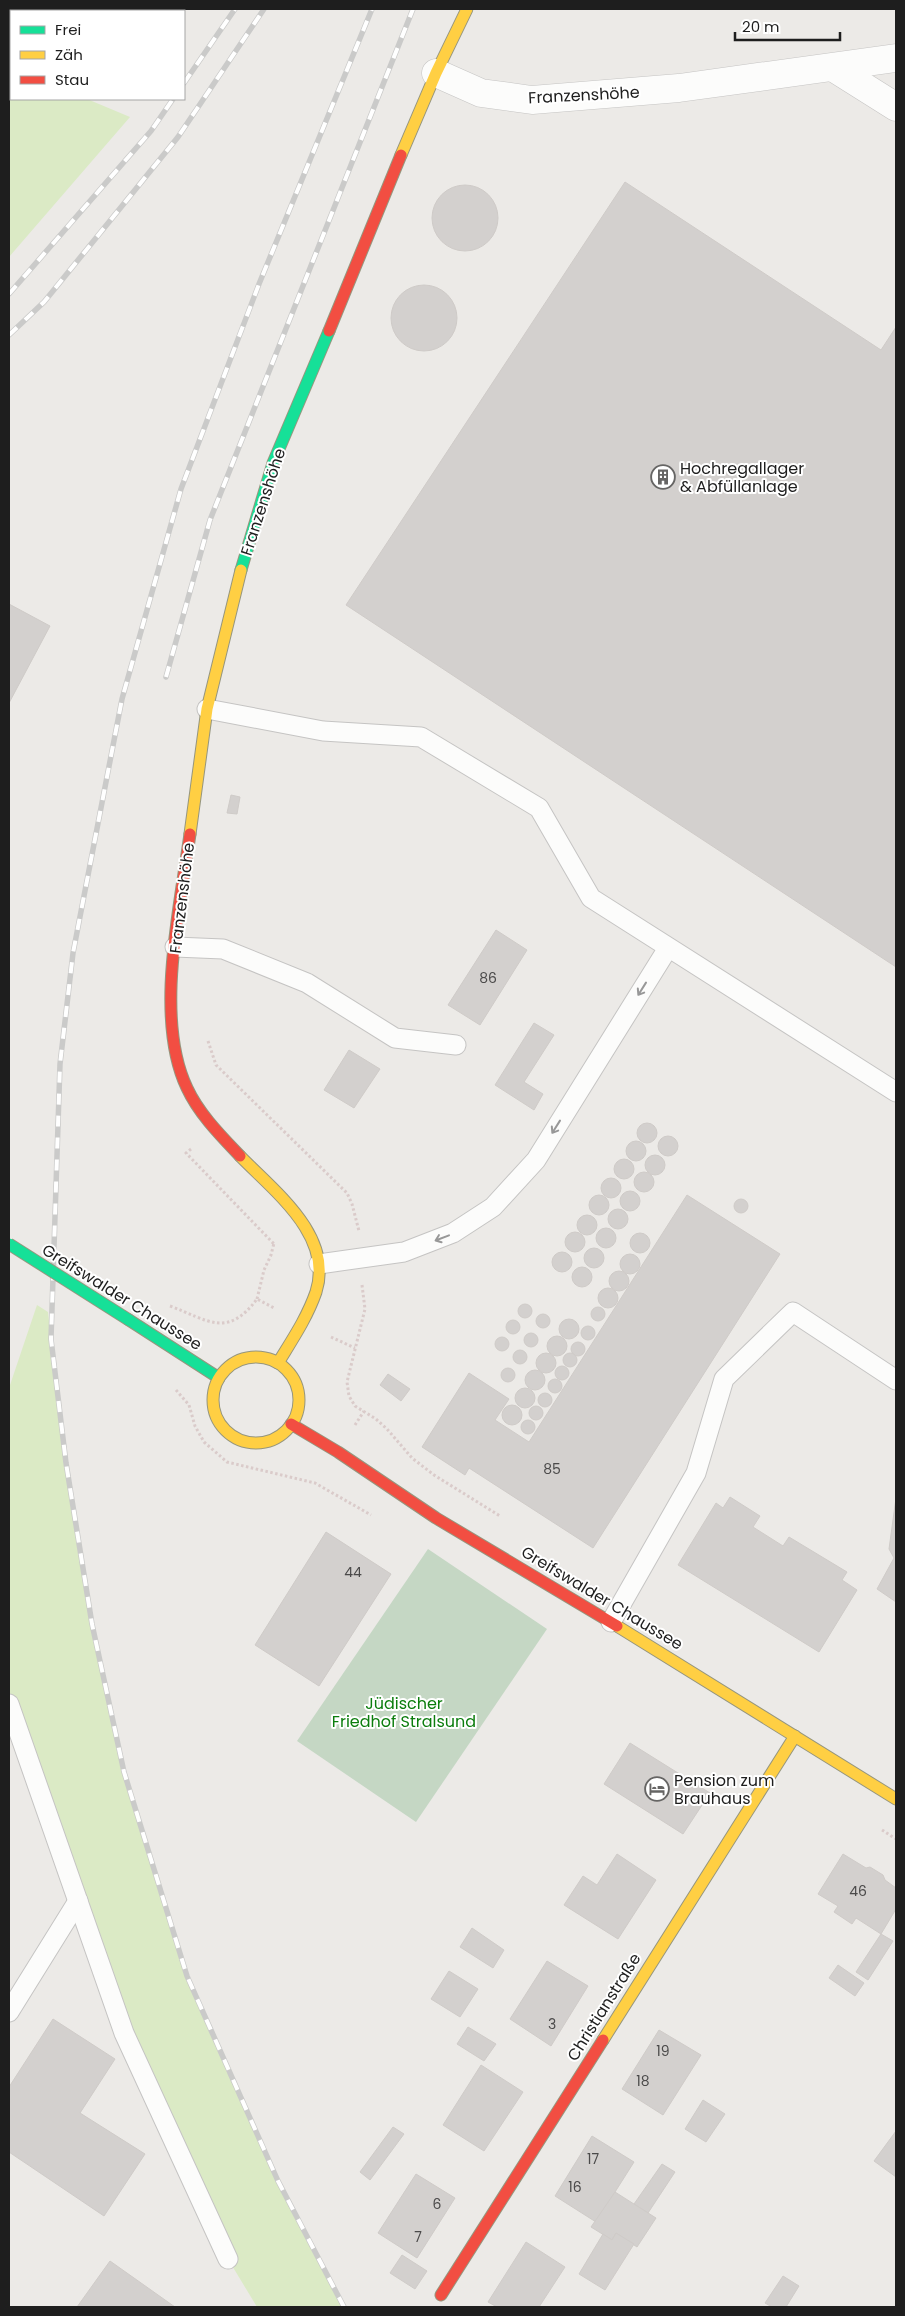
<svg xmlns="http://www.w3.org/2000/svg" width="905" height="2316" font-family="Poppins,sans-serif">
<rect width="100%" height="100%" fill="#eceae7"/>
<g fill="#dbeac5">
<path d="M9 45 11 47V99H87L130 117 9 257Z"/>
<path d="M37 1305 48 1312 66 1463 92 1624 124 1772 187 1976 278 2181 344 2307H257L228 2259 124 2033 9 1705V1388Z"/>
</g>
<path fill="#c5d7c4" d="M428 1549 547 1629 416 1822 297 1741Z"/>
<g fill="#d3d0ce" stroke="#cfcbc8">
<path d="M625 182 881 350 896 327V967L346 605Z"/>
<circle cx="465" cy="218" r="33"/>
<circle cx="424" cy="318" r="33"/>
<path d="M9 604 50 626 9 703Z"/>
<path d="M231 795 240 797 237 814 227 813Z"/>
<path d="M496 930 527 950 480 1025 448 1005Z"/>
<path d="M534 1023 554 1035 524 1082 543 1094 534 1110 495 1085Z"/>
<path d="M349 1050 380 1069 354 1108 324 1090Z"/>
<circle cx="647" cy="1133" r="10"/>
<circle cx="668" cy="1146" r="10"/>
<circle cx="636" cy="1151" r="10"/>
<circle cx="655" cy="1165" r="10"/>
<circle cx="624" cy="1169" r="10"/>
<circle cx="644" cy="1182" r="10"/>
<circle cx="611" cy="1188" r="10"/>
<circle cx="630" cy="1201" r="10"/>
<circle cx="599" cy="1205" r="10"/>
<path d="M687 1195 780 1254 593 1548 469 1468 465 1475 422 1447 469 1373 509 1399 495 1420 529 1442Z"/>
<circle cx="741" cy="1206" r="7"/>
<circle cx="618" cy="1219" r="10"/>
<circle cx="587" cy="1225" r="10"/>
<circle cx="606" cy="1238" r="10"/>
<circle cx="575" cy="1242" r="10"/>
<circle cx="640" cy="1243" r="10"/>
<circle cx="594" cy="1258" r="10"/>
<circle cx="562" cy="1262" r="10"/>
<circle cx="630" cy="1264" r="10"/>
<circle cx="582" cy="1277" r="10"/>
<circle cx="619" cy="1281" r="10"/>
<circle cx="608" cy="1298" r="10"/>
<circle cx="525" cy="1311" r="7"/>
<circle cx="598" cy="1314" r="7"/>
<circle cx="543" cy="1321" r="7"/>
<circle cx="569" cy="1329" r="10"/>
<circle cx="513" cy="1327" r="7"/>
<circle cx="588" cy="1333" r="7"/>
<circle cx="531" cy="1340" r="7"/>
<circle cx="557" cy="1346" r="10"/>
<circle cx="502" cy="1344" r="7"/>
<circle cx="578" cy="1349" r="7"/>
<circle cx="520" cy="1357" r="7"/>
<circle cx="570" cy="1360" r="7"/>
<circle cx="546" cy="1363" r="10"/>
<circle cx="562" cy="1373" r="7"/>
<circle cx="508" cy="1375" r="7"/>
<circle cx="535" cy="1380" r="10"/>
<path d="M388 1374 410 1389 401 1401 380 1385Z"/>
<circle cx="555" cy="1386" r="7"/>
<circle cx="525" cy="1398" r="10"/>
<circle cx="545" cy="1400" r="7"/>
<circle cx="512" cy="1415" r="10"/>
<circle cx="536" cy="1413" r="7"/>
<circle cx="528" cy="1427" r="7"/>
<path d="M730 1497 760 1516 753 1527 783 1546 789 1537 847 1572 842 1580 857 1590 819 1652 678 1565 716 1503 723 1508Z"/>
<path d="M896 1498V1602L877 1589 894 1558 889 1549Z"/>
<path d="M326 1532 391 1574 319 1686 255 1645Z"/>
<path d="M630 1743 710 1793 683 1834 604 1784Z"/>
<path d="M617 1854 656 1880 618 1939 564 1905 583 1876 597 1885Z"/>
<path d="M843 1854 866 1868 870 1867 883 1875 885 1880 896 1888V1909L881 1934 856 1918 852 1924 834 1912 838 1906 818 1894Z"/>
<path d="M472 1928 504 1950 493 1968 460 1947Z"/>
<path d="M881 1934 893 1941 868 1980 856 1972Z"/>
<path d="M547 1961 588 1986 551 2046 510 2019Z"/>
<path d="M838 1965 864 1983 855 1996 829 1978Z"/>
<path d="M449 1971 478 1989 460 2017 431 1999Z"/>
<path d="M53 2019 115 2059 80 2113 145 2154 104 2216 9 2152V2087Z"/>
<path d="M468 2027 496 2044 484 2061 457 2044Z"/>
<path d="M659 2030 701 2055 663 2115 622 2089Z"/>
<path d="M481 2065 523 2092 484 2151 443 2125Z"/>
<path d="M703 2100 725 2114 706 2142 685 2129Z"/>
<path d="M393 2127 404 2134 370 2180 360 2172Z"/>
<path d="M896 2131V2177L874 2161Z"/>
<path d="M592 2136 634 2162 596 2222 555 2196Z"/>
<path d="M662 2164 675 2172 648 2213 634 2204Z"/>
<path d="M416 2174 455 2198 417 2258 378 2233Z"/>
<path d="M615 2192 656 2218 637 2247 616 2233 612 2240 591 2227Z"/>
<path d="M616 2233 634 2244 605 2290 579 2274 603 2234 612 2240Z"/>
<path d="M526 2242 565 2267 539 2307H497L488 2302Z"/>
<path d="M402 2255 427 2271 415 2289 390 2273Z"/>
<path d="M110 2261 175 2307H77Z"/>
<path d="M783 2276 799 2286 786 2307H772L765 2303Z"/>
</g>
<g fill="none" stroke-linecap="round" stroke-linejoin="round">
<g stroke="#c5c4c3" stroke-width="21">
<g id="lane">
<path d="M207 709 323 731 421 737 539 808 591 898 896 1092"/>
<path d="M175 947 223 949 307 983 395 1038 456 1045"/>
<path d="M319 1264 404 1252 453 1233 493 1207 536 1160 668 948"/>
<path d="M611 1622 696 1473 724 1379 793 1312 896 1380"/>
<path d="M9 1704 124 2033 228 2259"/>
<path d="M9 2012 78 1901"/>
</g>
</g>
<g stroke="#c5c4c3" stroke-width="29">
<g id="street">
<path d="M834 68 896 107"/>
<path d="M436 73 481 93 532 100 679 88 896 58"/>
</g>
</g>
<g stroke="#96967e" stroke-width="13">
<g id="fast">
<path d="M241 570 273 463 329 331"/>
<path d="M129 1320 219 1378"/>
</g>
</g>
<g stroke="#96967e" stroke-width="13">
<g id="slow">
<path d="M401 155 436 73 467 9"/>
<path d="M190 834 207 709 241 570"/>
<path d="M240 1156C275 1192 334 1236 316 1292 307 1318 292 1340 278 1363"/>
<circle cx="256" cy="1400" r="43"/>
<path d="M617 1626 896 1799"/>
<path d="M603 2040 795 1736"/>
</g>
</g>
<g stroke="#96967e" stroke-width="13">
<g id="jam">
<path d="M329 331 401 155"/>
<path d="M190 834C180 907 154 1019 187 1088 199 1114 221 1136 240 1156"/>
<path d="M291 1424 338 1452 436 1518 617 1626"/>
<path d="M441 2295 603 2040"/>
</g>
</g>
<g stroke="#dacbca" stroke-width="3" stroke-dasharray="2.5 2.5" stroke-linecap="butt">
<path d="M208 1041 216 1065 347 1193 352 1204 359 1231"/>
<path d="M191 1149 186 1153 274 1244"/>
<path d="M362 1285 365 1309 347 1382 349 1396 355 1406 376 1419 387 1429 412 1458 434 1475 500 1516"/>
<path d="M257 1299 264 1270 271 1255 274 1243"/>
<path d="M170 1306C208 1320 227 1339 257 1299L274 1308"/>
<path d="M331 1337 355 1348"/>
<path d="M176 1390 189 1405 195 1426 204 1442 227 1462 315 1483 371 1515"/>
<path d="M355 1425 364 1411"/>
<path d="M882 1830 896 1839"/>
</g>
<use href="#lane" stroke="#fcfcfb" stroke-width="19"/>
<use href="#street" stroke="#fcfcfb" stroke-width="28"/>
<use href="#fast" stroke="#16e098" stroke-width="11"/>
<use href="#slow" stroke="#ffcf43" stroke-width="11"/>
<use href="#jam" stroke="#f24e42" stroke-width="11"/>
<g stroke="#cacac9" stroke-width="5.5">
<g id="rail">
<path d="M184 83 235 9"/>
<path d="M9 294 151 131 173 99"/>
<path d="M9 335 44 302 178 137 264 9"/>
<path d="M166 677 210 520 413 9"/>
<path d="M344 2307 278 2181 187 1976 124 1772 92 1624 66 1463 51 1339 60 1064 73 953 122 699 181 489 259 284 372 9"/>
</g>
</g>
<use href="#rail" stroke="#fff" stroke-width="4" stroke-dasharray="11" stroke-linecap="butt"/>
<g stroke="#96967e" stroke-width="13" stroke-linecap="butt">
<path id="fast-bridge" d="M9 1244 129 1320"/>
</g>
<use href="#fast-bridge" stroke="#16e098" stroke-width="11"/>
</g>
<defs><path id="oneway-shaft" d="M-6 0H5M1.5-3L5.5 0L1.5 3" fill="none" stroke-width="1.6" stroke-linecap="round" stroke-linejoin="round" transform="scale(1.25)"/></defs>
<g stroke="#989898">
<use href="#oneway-shaft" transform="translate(642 989) rotate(122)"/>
<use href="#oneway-shaft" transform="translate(556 1127) rotate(122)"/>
<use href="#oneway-shaft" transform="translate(442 1238) rotate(159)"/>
</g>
<defs>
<g id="building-ring" transform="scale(1.25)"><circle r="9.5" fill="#fff" stroke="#666564" stroke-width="1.5"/><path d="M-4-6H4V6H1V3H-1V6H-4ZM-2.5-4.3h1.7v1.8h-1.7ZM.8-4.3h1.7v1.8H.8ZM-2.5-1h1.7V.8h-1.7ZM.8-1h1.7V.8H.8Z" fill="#666564"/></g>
<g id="hotel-ring" transform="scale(1.25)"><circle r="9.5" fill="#fff" stroke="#666564" stroke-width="1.5"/><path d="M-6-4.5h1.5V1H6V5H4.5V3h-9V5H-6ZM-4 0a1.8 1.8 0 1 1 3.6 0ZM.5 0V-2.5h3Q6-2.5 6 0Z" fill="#666564"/></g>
</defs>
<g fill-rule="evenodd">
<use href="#building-ring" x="663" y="477"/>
<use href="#hotel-ring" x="657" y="1789"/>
</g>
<g text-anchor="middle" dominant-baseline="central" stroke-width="4" stroke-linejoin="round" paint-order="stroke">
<g font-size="14" fill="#4b4a4a">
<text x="488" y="978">86</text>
<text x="552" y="1469">85</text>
<text x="353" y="1572">44</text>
<text x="858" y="1891">46</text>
<text x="552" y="2024">3</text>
<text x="663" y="2051">19</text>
<text x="643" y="2081">18</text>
<text x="593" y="2159">17</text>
<text x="575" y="2187">16</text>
<text x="437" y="2204">6</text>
<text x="418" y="2237">7</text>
</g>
<g font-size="16" fill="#1e1e1e" stroke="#fff">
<text transform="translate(584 95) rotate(-3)">Franzenshöhe</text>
<text transform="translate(263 502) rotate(-72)">Franzenshöhe</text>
<text transform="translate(182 898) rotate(-83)">Franzenshöhe</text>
<text transform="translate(122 1297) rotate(32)">Greifswalder Chaussee</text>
<text transform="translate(602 1598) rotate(31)">Greifswalder Chaussee</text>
<text transform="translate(604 2007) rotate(-58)">Christianstraße</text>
</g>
<g font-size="16" fill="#1e1e1e" stroke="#fff" text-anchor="start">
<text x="680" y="468">Hochregallager<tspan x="680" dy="18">&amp; Abfüllanlage</tspan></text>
<text x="674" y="1780">Pension zum<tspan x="674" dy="18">Brauhaus</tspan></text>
</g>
<g font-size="16" fill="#0b7d0d" stroke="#fff">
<text x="404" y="1703">Jüdischer<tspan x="404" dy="18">Friedhof Stralsund</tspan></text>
</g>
</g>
<rect width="905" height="2316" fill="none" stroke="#1e1e1e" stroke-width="20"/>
<rect x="10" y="10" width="175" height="90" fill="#ffffff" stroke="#a5a5a5"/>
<rect x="20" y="26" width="25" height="8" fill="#16e098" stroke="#a5a5a5"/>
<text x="55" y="35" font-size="15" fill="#1e1e1e">Frei</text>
<rect x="20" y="51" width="25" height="8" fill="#ffcf43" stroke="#a5a5a5"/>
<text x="55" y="60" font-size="15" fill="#1e1e1e">Zäh</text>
<rect x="20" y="76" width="25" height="8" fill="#f24e42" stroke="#a5a5a5"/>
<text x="55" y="85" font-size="15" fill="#1e1e1e">Stau</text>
<path d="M735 32v8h105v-8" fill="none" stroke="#1e1e1e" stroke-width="2.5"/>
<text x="742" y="32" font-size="15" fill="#1e1e1e" stroke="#ffffff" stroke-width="4" paint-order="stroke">20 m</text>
</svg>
